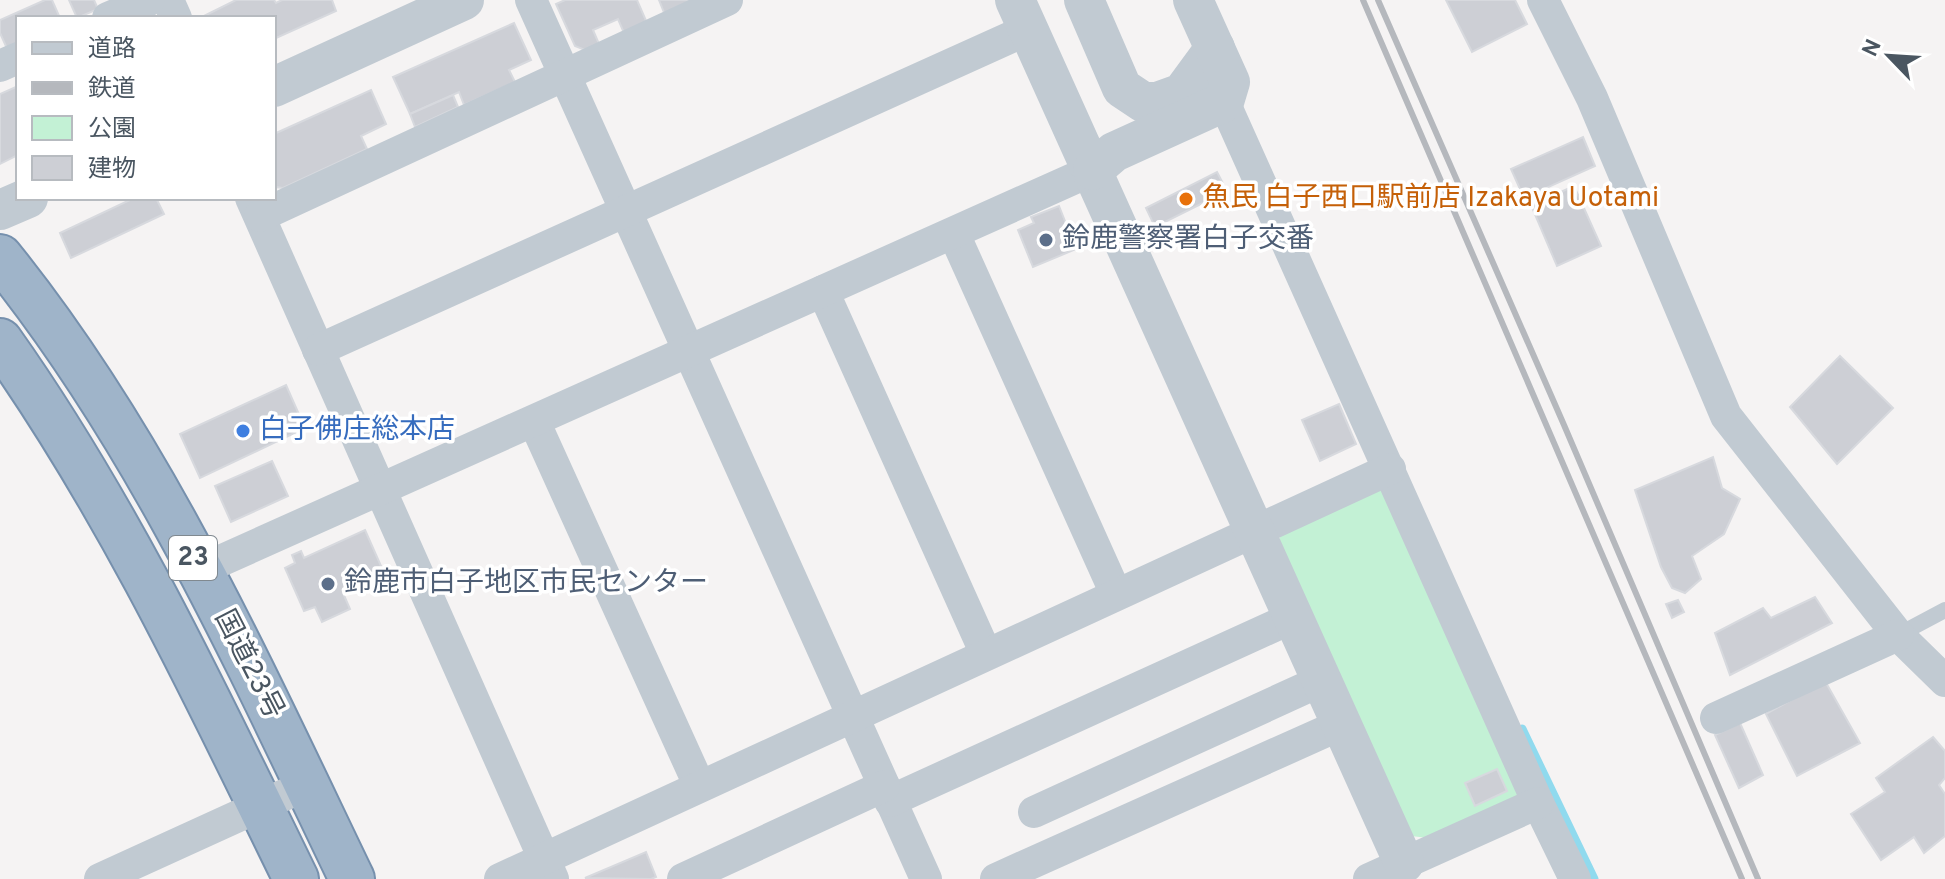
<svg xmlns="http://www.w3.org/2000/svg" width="1945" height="879" font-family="Overpass,'Noto Sans JP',sans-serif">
<rect width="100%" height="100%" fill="#f5f3f3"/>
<path fill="#c3f1d5" d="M1375 483 1389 489 1520 796 1428 838 1411 836 1279 540 1286 522Z"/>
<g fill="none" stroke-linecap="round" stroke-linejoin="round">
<path stroke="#90daee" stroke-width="9" d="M1522 729 1594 879"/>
</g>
<g fill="#cdcfd5" stroke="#d7d9de" stroke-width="2">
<path d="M45 0H52L60 18H18V49L9 53 0 33V20Z"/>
<path d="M69 0H94L98 9 77 18Z"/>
<path d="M236 0H274L276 3 282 0H332L336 11 274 39V18H200Z"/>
<path d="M565 0H637L647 23 624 33 618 19 593 30 599 44 585 50 575 46 556 4Z"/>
<path d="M659 0H699L665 15Z"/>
<path d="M1446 0H1515L1527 24 1472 52Z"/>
<path d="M514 23 531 60 509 70 515 82 464 105 459 92 410 114 393 77Z"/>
<path d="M18 86V155L0 164V94Z"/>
<path d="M371 90 386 124 361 136 367 149 283 188 275 187 274 134Z"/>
<path d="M453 95 458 107 415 127 410 114Z"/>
<path d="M1583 137 1595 166 1524 198 1511 169Z"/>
<path d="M1217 172 1227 191 1155 227 1146 208Z"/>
<path d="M1574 186 1601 246 1557 266 1531 205Z"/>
<path d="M134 198H156L164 214 71 258 60 233Z"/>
<path d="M1059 206 1076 249 1033 267 1018 230 1034 223 1031 217Z"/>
<path d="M1840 356 1893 408 1837 464 1790 407Z"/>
<path d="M286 385 305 428 200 478 180 434Z"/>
<path d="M1339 404 1356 444 1320 461 1302 420Z"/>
<path d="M1713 457 1722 488 1740 499 1724 534 1692 556 1701 579 1685 593 1672 588 1661 567 1635 490Z"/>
<path d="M272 461 288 496 231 522 215 486Z"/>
<path d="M365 530 385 575 343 593 350 609 322 622 315 607 304 611 285 568 295 563 292 555 301 551 304 558Z"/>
<path d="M1815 597 1832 623 1730 675 1715 633 1763 608 1771 618Z"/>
<path d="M1678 600 1684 612 1672 618 1666 604Z"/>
<path d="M1825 681 1860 743 1797 776 1766 714Z"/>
<path d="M1740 723 1763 775 1739 788 1715 735Z"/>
<path d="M1933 737 1945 751V778L1939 785 1945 794V836L1924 853 1914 837 1881 860 1851 814 1885 792 1876 778Z"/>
<path d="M1497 769 1507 791 1475 806 1465 783Z"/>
<path d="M646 852 656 877 651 879 585 878Z"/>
</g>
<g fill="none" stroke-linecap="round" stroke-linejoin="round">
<g stroke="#7690ad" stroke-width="48">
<g id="trunk">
<path d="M0 257C150 443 249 665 352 879"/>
<path d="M0 341C119 509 206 695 296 879"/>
</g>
</g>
<path stroke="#c1cad2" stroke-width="16" d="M1898 635 1945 610"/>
<g stroke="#c1cad2" stroke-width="32">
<path d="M168 0 176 18"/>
<path d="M531 0 926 879"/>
<path d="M1543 0 1592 98 1726 416 1898 635 1945 681"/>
<path d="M108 18 149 0"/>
<path d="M0 66 18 58"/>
<path d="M1224 102 1538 803 1575 879"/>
<path d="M251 198 553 879"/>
<path d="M260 216 727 0"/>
<path d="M954 234 1116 594"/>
<path d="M823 291 986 654"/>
<path d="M318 350 1027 30"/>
<path d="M534 421 699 785"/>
<path d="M200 570 1093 170"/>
<path d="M1716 718 1898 635"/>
<path d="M890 801 1294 617"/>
<path d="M1034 812 1323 680"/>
<path d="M100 879 306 785"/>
<path d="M500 879 1390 469"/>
<path d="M683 879 884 786"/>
<path d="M996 879 1342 724"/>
<path d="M1369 879 1538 803"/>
</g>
<g stroke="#c1cad2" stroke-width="40">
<path d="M1015 0 1404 863"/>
<path d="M1084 0 1122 88 1143 102H1157L1182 93 1215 48"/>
<path d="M274 87 464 0"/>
<path d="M1093 170 1114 152 1224 102 1230 82 1193 0"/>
<path d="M0 210 28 198"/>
</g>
<use href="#trunk" stroke="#9fb4c9" stroke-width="44"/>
<g stroke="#b5b8bd" stroke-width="6">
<path d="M1363 0 1742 879"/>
<path d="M1378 0 1564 425 1758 879"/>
</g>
</g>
<circle fill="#e8710a" stroke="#fff" stroke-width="3" cx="1186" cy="199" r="8"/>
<g fill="#5c6f8a" stroke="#fff" stroke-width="3">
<circle cx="1046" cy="240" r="8"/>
<circle cx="328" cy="584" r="8"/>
</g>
<circle fill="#3f7fe0" stroke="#fff" stroke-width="3" cx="243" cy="431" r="8"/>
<g text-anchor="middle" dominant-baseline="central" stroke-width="7" stroke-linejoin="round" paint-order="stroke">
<rect fill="#fff" stroke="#808990" stroke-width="2" x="169" y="536" width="48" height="44" rx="6"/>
<g font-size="26" font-weight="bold" fill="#4a5661">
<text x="193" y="558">23</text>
</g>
<g font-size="28" fill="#c56008" stroke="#fff" text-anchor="start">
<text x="1202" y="199">魚民 白子西口駅前店 Izakaya Uotami</text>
</g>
<g font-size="28" fill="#4e5e75" stroke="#fff" text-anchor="start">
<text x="1062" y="240">鈴鹿警察署白子交番</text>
<text x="344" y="584">鈴鹿市白子地区市民センター</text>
</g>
<g font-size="28" fill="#366cbe" stroke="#fff" text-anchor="start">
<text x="259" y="431">白子佛庄総本店</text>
</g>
<g font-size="28" fill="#4a5661" stroke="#fff">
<text transform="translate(248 665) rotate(63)">国道23号</text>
</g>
</g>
<rect x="16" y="16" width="260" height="184" fill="#ffffff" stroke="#b7bbc0" stroke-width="2"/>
<rect x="32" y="42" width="40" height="12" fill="#c1cad2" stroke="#b7bbc0" stroke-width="2"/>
<text x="88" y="56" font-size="24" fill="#4a5661">道路</text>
<rect x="32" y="82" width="40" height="12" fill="#b5b8bd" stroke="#b7bbc0" stroke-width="2"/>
<text x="88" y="96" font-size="24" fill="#4a5661">鉄道</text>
<rect x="32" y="116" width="40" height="24" fill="#c3f1d5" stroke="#b7bbc0" stroke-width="2"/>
<text x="88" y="136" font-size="24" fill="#4a5661">公園</text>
<rect x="32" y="156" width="40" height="24" fill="#cdcfd5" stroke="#b7bbc0" stroke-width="2"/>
<text x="88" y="176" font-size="24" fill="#4a5661">建物</text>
<g transform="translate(1889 56) rotate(295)" stroke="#ffffff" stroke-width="6" paint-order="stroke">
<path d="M0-6L14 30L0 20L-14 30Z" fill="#4a5661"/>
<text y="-12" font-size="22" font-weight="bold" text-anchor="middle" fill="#4a5661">N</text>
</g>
</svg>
